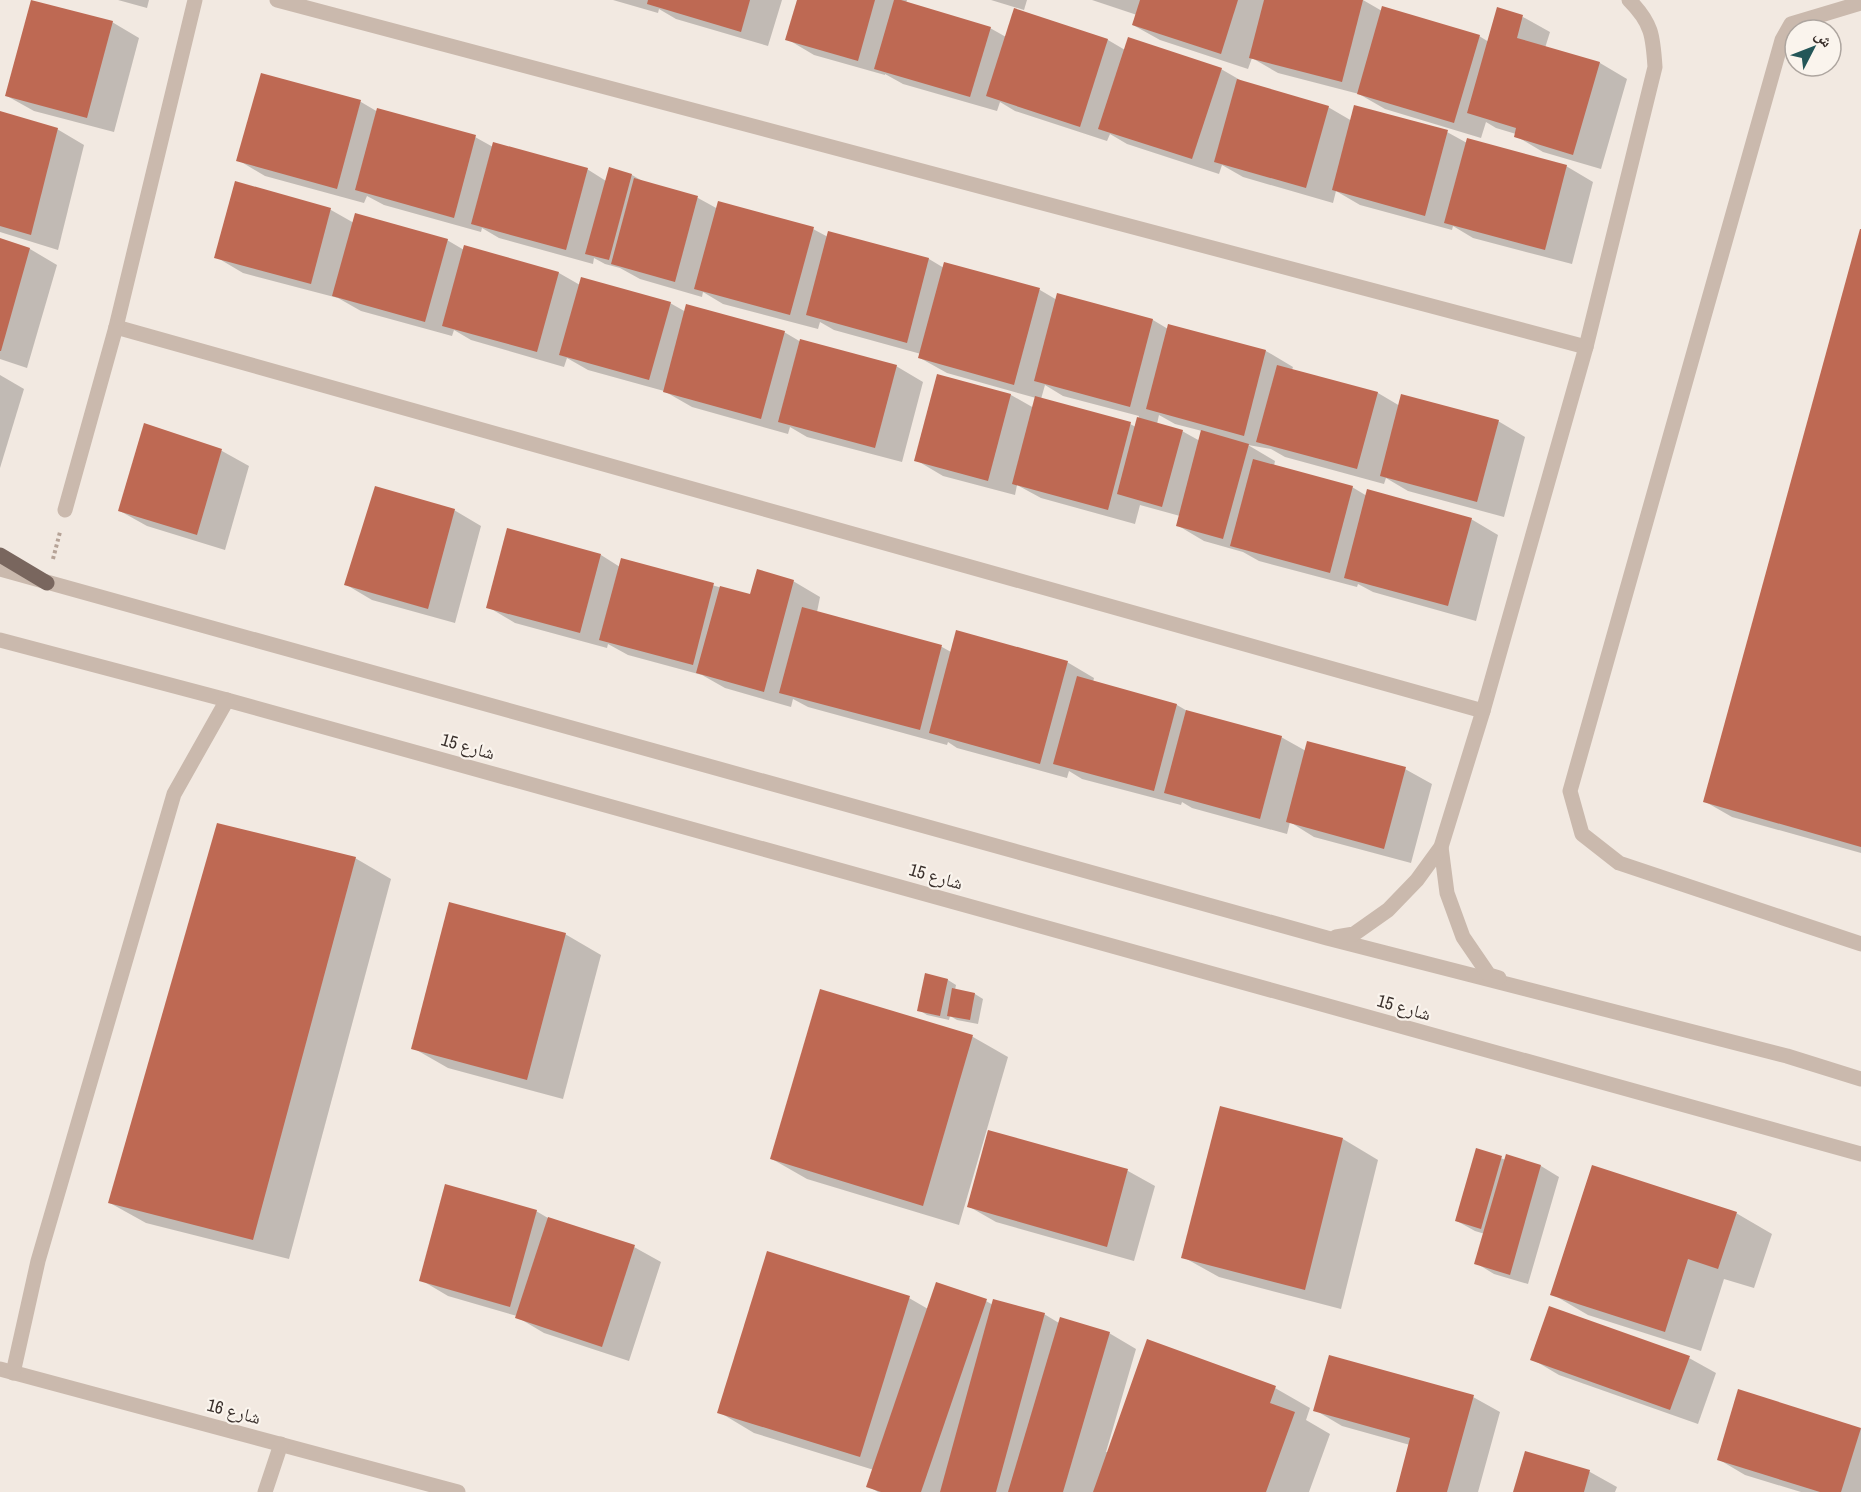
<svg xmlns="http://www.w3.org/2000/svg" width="1861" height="1492" font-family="'Archivo Narrow','Noto Naskh Arabic',sans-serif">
<rect width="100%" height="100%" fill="#f2e9e1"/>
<g fill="#0003" fill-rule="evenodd">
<path d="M118 0H149L147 8Z"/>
<path d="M613 0H782L768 46 676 19 659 9 658 13Z"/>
<path d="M798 0H907L906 3 990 28 1006 37 1015 10 1108 40 1125 50 1221 69 1247 84 1328 107 1352 121 1447 132 1467 143 1566 166 1593 182 1572 264 1473 238 1453 226 1452 230 1360 205 1336 191 1333 203 1243 177 1222 165 1219 174 1127 144 1110 134 1107 141 1015 111 1000 102 997 111 903 84 885 74V75L814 55 787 39Z"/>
<path d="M991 0H1027L1024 10Z"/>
<path d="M1092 0H1363L1382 11 1479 36 1489 42 1523 17 1550 32 1545 48 1600 63 1627 79 1601 169 1543 152 1516 136V134L1496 128 1486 122 1481 138 1385 109 1359 94 1278 73 1252 58 1248 69 1160 40 1133 25 1137 15Z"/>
<path d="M112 22 139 38 114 132 34 111 7 96Z"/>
<path d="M262 75 361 102 378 112 475 137 493 147 587 169 606 181 632 175 646 183 698 198 718 209 813 229 828 237 929 259 944 268 1040 290 1057 300 1058 294 1153 320 1168 329 1169 325 1266 351 1293 367 1292 370 1378 393 1400 406 1498 421 1525 437 1504 517 1408 491 1386 478 1384 484 1285 457 1271 449 1248 445 1275 461 1274 466 1352 487 1367 496 1471 519 1498 535 1476 621 1373 592 1358 584 1357 587 1259 561 1243 552 1204 541 1177 525 1180 516 1140 505 1135 524 1041 498 1017 485 1015 495 943 476 916 460 938 376 1011 395 1034 408 1036 398 947 373 920 358 921 354 834 330 820 322 818 329 723 304 703 292 702 297 640 279 620 268 605 264 594 258 593 264 499 238 482 228 481 232 384 205 367 196 364 203 265 176 238 160ZM1045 385 1063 396 1139 416 1136 427 1130 424 1041 399ZM1159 415 1175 424 1202 431 1200 441 1182 431 1157 424Z"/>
<path d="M0 112 57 129 84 145 58 250 0 232Z"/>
<path d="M236 183 331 210 354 223 447 240 464 250 465 247 559 273 580 285 670 303 686 312 784 332 801 342 896 366 923 382 902 462 807 437 790 427 788 434 692 407 664 391 588 370 567 358 564 367 471 340 454 330 452 336 361 311 338 298 243 273 216 257Z"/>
<path d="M1861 232V853L1732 817 1704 801Z"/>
<path d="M0 240 30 249 57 265 27 368 0 359Z"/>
<path d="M0 375 24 389 0 468Z"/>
<path d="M145 425 222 451 249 466 225 550 147 526 120 511Z"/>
<path d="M454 510 481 526 455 623 372 600 345 584Z"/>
<path d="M601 555 620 567 622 560 751 596 793 581 820 597 817 612 942 647 951 652 1067 662 1094 678 1093 682 1177 705 1189 712 1281 737 1306 751 1405 769 1432 784 1411 863 1314 837 1290 822 1287 834 1192 808 1182 802 1181 805 1082 779 1069 771 1067 778 957 748 948 742 947 745 808 707 793 699 791 707 725 688 702 675 628 655 608 644 607 648 515 623 488 607Z"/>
<path d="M355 858 391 879 289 1259 146 1223 110 1203Z"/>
<path d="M565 934 601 955 563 1099 448 1068 413 1048Z"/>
<path d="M926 975 948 980 956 985 955 990 975 994 983 999 978 1024 957 1020 950 1016 949 1020 927 1015 919 1010Z"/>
<path d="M821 991 973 1037 1008 1057 959 1225 807 1179 772 1159Z"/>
<path d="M989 1132 1128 1171 1155 1186 1134 1261 996 1222 968 1206Z"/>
<path d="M1343 1139 1378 1160 1341 1309 1219 1277 1183 1257Z"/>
<path d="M1477 1150 1506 1160 1507 1156 1541 1166 1559 1177 1528 1284 1494 1274 1476 1263 1485 1234 1475 1231 1457 1221Z"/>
<path d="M536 1211 548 1218 634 1247 661 1262 629 1361 544 1333 517 1317V1316L448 1296 421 1280Z"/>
<path d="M1736 1213 1772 1234 1754 1288 1724 1279 1701 1351 1588 1315 1552 1294Z"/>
<path d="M909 1298 928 1309 986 1301 993 1305 1044 1314 1059 1323 1109 1333 1136 1349 1106 1452H1108L1275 1388 1310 1408 1306 1420 1330 1434 1309 1492H878L868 1486 874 1470 754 1433 719 1412Z"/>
<path d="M1689 1358 1716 1373 1698 1424 1559 1375 1532 1359Z"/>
<path d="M1739 1391 1861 1429V1492H1801L1745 1475 1718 1459Z"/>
<path d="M1473 1397 1500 1412 1478 1492H1397L1410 1445 1342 1426 1315 1410Z"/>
<path d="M1526 1453 1590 1472 1617 1487 1615 1492H1514Z"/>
</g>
<g fill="#be6953">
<path d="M31 0 113 21 87 118 5 96Z"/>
<path d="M648 0H750L741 32 647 4Z"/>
<path d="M797 0H875L858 61 785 40Z"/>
<path d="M894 0H901L991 27 970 97 874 69Z"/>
<path d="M1140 0H1238L1221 54 1132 25Z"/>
<path d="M1264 0H1363L1342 82 1249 58Z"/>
<path d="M1382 6 1480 35 1454 123 1357 94Z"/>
<path d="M1497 7 1523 15 1517 38 1600 62 1573 155 1514 137 1516 128 1467 113Z"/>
<path d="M1014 8 1108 39 1080 127 986 96Z"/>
<path d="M1128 37 1222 68 1192 159 1098 129Z"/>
<path d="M261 73 361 100 337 189 236 161Z"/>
<path d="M1237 79 1329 106 1306 188 1214 162Z"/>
<path d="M1354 105 1448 130 1425 216 1332 190Z"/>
<path d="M377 108 476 135 454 218 355 190Z"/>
<path d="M0 111 58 128 31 235 0 226Z"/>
<path d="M1467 138 1567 165 1545 250 1444 223Z"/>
<path d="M493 142 588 168 566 250 471 224Z"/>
<path d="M609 167 632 174 609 260 585 254Z"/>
<path d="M634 178 698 196 675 282 611 264Z"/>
<path d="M235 181 331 208 311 284 214 258Z"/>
<path d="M718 201 814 227 790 315 694 289Z"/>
<path d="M355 213 448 239 425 322 332 296Z"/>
<path d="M1860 229H1861V847L1703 802Z"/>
<path d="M828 231 929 258 907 343 806 315Z"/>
<path d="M0 238 30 248 1 351H0Z"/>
<path d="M464 245 559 272 537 352 442 326Z"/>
<path d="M944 262 1040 288 1014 385 918 358Z"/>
<path d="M581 277 671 302 649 380 559 355Z"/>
<path d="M1057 293 1153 319 1130 407 1034 381Z"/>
<path d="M686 304 785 331 761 419 663 392Z"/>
<path d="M1168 324 1266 350 1244 436 1146 409Z"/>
<path d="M800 339 897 365 875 448 778 422Z"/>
<path d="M1277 365 1378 392 1357 469 1256 442Z"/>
<path d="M937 374 1011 394 988 481 914 461Z"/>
<path d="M1401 394 1499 420 1477 502 1380 476Z"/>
<path d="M1035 396 1131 422 1108 510 1012 484Z"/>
<path d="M1137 417 1183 430 1162 507 1117 494Z"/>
<path d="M144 423 222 449 197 535 118 511Z"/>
<path d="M1201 430 1249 444 1223 539 1176 526Z"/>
<path d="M1253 459 1353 486 1330 573 1230 546Z"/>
<path d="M375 486 455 509 428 609 344 585Z"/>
<path d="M1367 489 1472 518 1448 606 1344 578Z"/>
<path d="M507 528 601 554 580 633 486 608Z"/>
<path d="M621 558 714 583 693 665 599 640Z"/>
<path d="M757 569 794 580 764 692 696 673 720 586 750 594Z"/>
<path d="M802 607 942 645 920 730 779 693Z"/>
<path d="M956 630 1068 661 1040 764 929 733Z"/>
<path d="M1077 676 1177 704 1154 791 1053 764Z"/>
<path d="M1186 710 1282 736 1260 819 1164 793Z"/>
<path d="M1307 741 1406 767 1384 849 1286 822Z"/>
<path d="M217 823 356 857 253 1240 108 1203Z"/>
<path d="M449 902 566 933 527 1080 411 1049Z"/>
<path d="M925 973 948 979 940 1016 917 1011Z"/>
<path d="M952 988 975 993 970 1020 947 1016Z"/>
<path d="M820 989 973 1035 923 1206 770 1159Z"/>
<path d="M1220 1106 1343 1138 1305 1290 1181 1258Z"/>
<path d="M988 1130 1128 1169 1107 1247 967 1207Z"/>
<path d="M1476 1148 1502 1156 1481 1229 1455 1221Z"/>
<path d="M1506 1154 1541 1165 1510 1275 1474 1264Z"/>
<path d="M1592 1165 1737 1212 1718 1269 1688 1259 1665 1332 1550 1295Z"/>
<path d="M445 1184 537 1210 510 1307 419 1281Z"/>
<path d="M548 1217 635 1245 602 1347 515 1318Z"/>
<path d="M767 1251 910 1296 860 1457 717 1413Z"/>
<path d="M936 1282 987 1299 921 1492H881L866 1487Z"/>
<path d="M993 1299 1045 1313 996 1492H940Z"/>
<path d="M1549 1306 1690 1356 1670 1410 1530 1360Z"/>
<path d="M1060 1317 1110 1332 1063 1492H1008Z"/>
<path d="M1147 1339 1276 1386 1270 1403 1295 1412 1266 1492H1093Z"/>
<path d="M1329 1355 1474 1395 1447 1492H1396L1410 1438 1313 1411Z"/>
<path d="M1738 1389 1861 1428 1841 1492H1820L1717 1460Z"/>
<path d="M1525 1451 1590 1470 1584 1492H1513Z"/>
</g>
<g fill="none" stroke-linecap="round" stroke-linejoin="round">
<path stroke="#b6a397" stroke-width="4" stroke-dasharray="3 3" stroke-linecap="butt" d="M53 559 60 532"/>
<g stroke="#cab9ad" stroke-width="15">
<path d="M277 0 1586 347"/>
<path d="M1861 3 1791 24 1782 40 1570 791 1582 834 1619 863 1861 944"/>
<path d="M116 327 1483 711"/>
<path d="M65 510 116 327 195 0"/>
<path d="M0 569 1327 938 1787 1056 1861 1079"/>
<path d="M0 640 227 700 1861 1154"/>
<path d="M1441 847 1447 893 1463 937 1489 975 1499 978"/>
<path d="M1336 937 1354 934 1388 910 1417 880 1441 847 1483 711 1586 347 1655 67C1653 36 1652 23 1629 0"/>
<path d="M0 1369 458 1492"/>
<path d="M13 1373 38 1261 174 794 227 700"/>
<path d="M265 1492 281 1444"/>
</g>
<path stroke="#79665e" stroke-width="15" d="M0 555 47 583"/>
</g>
<g text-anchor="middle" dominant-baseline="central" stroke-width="4.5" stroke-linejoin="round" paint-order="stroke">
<g font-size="18" fill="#392f2b" stroke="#faf4ed">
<text transform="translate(468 746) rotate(16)">شارع 15</text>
<text transform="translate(936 876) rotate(16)">شارع 15</text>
<text transform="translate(1404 1007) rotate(16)">شارع 15</text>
<text transform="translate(234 1411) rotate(15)">شارع 16</text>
</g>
</g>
<g transform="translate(1813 48) rotate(48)"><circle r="28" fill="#faf4ed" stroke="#ada59f" stroke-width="1.5"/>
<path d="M0-4.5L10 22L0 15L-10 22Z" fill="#235658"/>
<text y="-9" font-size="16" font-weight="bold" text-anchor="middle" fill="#392f2b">ش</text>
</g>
</svg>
